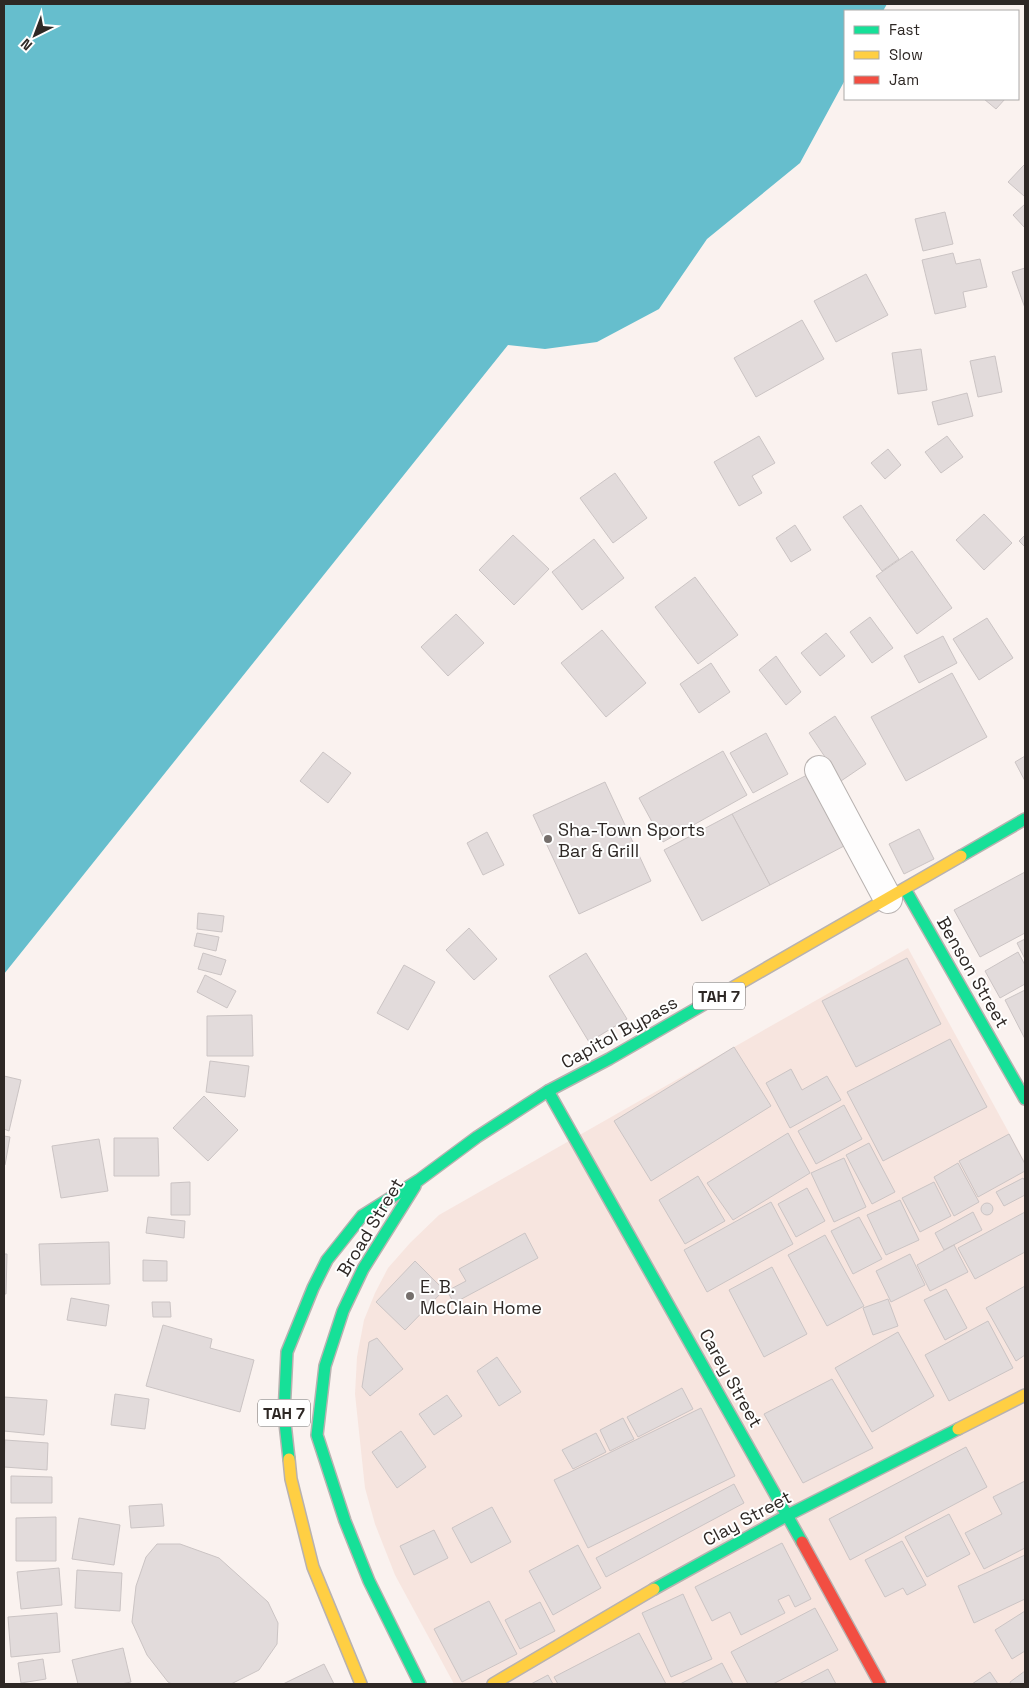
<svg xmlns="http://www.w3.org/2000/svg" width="1029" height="1688" font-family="'Space Grotesk',sans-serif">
<rect width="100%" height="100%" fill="#faf2ef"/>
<path fill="#f7e5df" d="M908 948 1025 1162V1684H454L395 1575 375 1524 365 1488 355 1394 357 1357 364 1320 375 1293 388 1268 410 1243 439 1215Z"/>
<path fill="#66becd" d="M4 4H887L883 11H845V80L800 163 707 239 659 309 597 342 545 349 508 345 4 974Z"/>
<g fill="#e2dbdb" stroke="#cbc4c4">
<path d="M984 99H1005L996 109Z"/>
<path d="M1024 165 1025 167V195L1024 196 1008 182Z"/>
<path d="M1025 204V228L1013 215Z"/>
<path d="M945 212 953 244 923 251 915 219Z"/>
<path d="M953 253 956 264 980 259 987 287 963 292 966 307 935 314 922 260Z"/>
<path d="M1025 268V308L1012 272Z"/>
<path d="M866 274 888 315 836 342 814 301Z"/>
<path d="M802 320 824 359 756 397 734 358Z"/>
<path d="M921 349 927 390 898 394 892 353Z"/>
<path d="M995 356 1002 392 978 397 970 361Z"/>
<path d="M967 393 973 416 938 425 932 402Z"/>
<path d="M759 436 775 463 752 476 762 493 739 506 714 462Z"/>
<path d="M947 436 963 457 941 473 925 452Z"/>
<path d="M888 449 901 465 885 479 871 463Z"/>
<path d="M615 473 647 518 613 543 580 498Z"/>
<path d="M861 505 899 559 882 571 843 517Z"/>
<path d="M984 514 1012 543 984 570 956 540Z"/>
<path d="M795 525 811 550 791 562 776 538Z"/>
<path d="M513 535 549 569 514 605 479 570Z"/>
<path d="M1025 535V547L1019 541Z"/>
<path d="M594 539 624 578 582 610 552 572Z"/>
<path d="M912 551 952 608 917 634 876 576Z"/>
<path d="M695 577 738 635 698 664 655 607Z"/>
<path d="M456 614 484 643 448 676 421 647Z"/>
<path d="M870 617 893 648 872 663 850 632Z"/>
<path d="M987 618 1013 658 979 680 953 639Z"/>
<path d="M602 630 646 683 606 717 561 663Z"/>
<path d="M826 633 845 656 820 676 801 653Z"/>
<path d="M943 636 957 663 919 683 904 656Z"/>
<path d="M776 656 801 692 786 705 759 670Z"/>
<path d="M711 663 730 692 699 713 680 684Z"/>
<path d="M952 673 987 737 906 781 871 717Z"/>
<path d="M835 716 866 764 841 781 809 733Z"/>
<path d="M766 733 788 774 753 793 730 753Z"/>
<path d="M723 751 747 795 663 842 639 798Z"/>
<path d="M323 752 351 773 328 803 300 781Z"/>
<path d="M1025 756V781L1015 762Z"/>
<path d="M807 775 844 846 770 885 732 814Z"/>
<path d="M605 782 651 881 579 914 533 815Z"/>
<path d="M732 814 770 885 702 921 664 850Z"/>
<path d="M919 829 934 859 904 874 889 844Z"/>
<path d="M487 832 504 865 483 875 467 843Z"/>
<path d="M1025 872V933L980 957 954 910Z"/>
<path d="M198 913 224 916 222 932 197 929Z"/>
<path d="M469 928 497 959 474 980 446 950Z"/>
<path d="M197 933 219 937 216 951 194 946Z"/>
<path d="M1025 939V959L1017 943Z"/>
<path d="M1018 952 1025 965V984L1000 998 985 971Z"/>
<path d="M203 953 226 960 221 975 198 969Z"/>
<path d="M586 953 627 1019 589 1042 549 976Z"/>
<path d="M907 958 941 1024 856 1067 822 1001Z"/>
<path d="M404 965 435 982 408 1030 377 1013Z"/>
<path d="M205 975 236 991 227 1008 197 992Z"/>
<path d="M1025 990V1039L1005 1000Z"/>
<path d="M252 1015 253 1056H207V1016Z"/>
<path d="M950 1039 987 1107 883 1161 847 1092Z"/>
<path d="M734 1047 771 1106 651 1181 614 1121Z"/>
<path d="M210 1061 249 1066 245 1097 206 1092Z"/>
<path d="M791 1069 802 1090 827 1076 841 1100 790 1128 766 1083Z"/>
<path d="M4 1076 21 1080 9 1131 4 1129Z"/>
<path d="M204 1096 238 1130 208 1161 173 1128Z"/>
<path d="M844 1105 862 1139 816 1164 798 1131Z"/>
<path d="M788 1133 810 1173 733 1220 707 1183Z"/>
<path d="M1009 1134 1025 1164V1171L978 1197 959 1161Z"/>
<path d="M4 1136 10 1137 5 1165H4Z"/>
<path d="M114 1138H158L159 1176H114Z"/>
<path d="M99 1139 108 1191 61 1198 52 1146Z"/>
<path d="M869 1143 895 1192 872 1204 846 1155Z"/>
<path d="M844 1158 866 1207 834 1222 811 1173Z"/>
<path d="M958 1163 979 1202 954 1216 934 1177Z"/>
<path d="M698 1176 725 1221 685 1244 659 1200Z"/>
<path d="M1023 1178 1025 1181V1195L1004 1206 996 1192Z"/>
<path d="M190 1182V1215H171V1183Z"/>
<path d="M934 1182 951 1216 920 1232 902 1198Z"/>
<path d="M807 1188 825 1221 796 1237 778 1204Z"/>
<path d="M900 1200 919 1240 886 1255 867 1215Z"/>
<path d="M771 1202 793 1244 707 1292 684 1250Z"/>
<circle cx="987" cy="1209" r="6"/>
<path d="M973 1212 982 1230 944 1250 935 1233Z"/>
<path d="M1025 1212V1252L975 1279 958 1248Z"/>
<path d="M148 1217 185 1221 184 1238 146 1233Z"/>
<path d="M859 1217 882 1259 853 1274 831 1231Z"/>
<path d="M525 1233 538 1258 454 1303 447 1291 466 1281 459 1269Z"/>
<path d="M825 1235 864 1306 827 1326 788 1255Z"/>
<path d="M109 1242 110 1284 41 1285 39 1244Z"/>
<path d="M954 1245 968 1272 930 1291 917 1265Z"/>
<path d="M4 1254H7L6 1294H4Z"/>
<path d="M910 1254 925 1285 891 1302 876 1271Z"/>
<path d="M143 1260 167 1261V1281H143Z"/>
<path d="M415 1261 444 1290 405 1330 376 1302Z"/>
<path d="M772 1267 807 1334 764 1357 729 1290Z"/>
<path d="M1025 1286V1355L1016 1361 986 1308Z"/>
<path d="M946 1289 967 1328 945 1340 924 1300Z"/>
<path d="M71 1298 109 1305 106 1326 67 1320Z"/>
<path d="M888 1299 898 1326 873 1335 863 1308Z"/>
<path d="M152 1302H170L171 1317H153Z"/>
<path d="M988 1321 1013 1368 949 1401 925 1355Z"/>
<path d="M163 1325 212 1339 210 1348 254 1360 240 1412 146 1386Z"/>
<path d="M898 1332 934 1396 872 1432 835 1368Z"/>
<path d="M377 1338 403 1369 370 1396 362 1387 369 1342Z"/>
<path d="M497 1357 521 1392 499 1406 477 1371Z"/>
<path d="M832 1379 873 1448 803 1483 764 1414Z"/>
<path d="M682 1388 693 1409 638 1437 627 1417Z"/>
<path d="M115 1394 149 1399 145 1429 111 1425Z"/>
<path d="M447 1395 462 1416 434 1435 419 1414Z"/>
<path d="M4 1397 47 1400 44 1435 4 1431Z"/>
<path d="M701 1408 735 1476 588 1548 554 1480Z"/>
<path d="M623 1418 634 1439 610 1451 600 1430Z"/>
<path d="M401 1431 426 1467 397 1488 372 1452Z"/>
<path d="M596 1433 606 1452 573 1469 562 1450Z"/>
<path d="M5 1440 48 1443 47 1470 4 1467Z"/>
<path d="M966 1447 987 1487 850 1560 829 1519Z"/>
<path d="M11 1476 52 1477V1503H11Z"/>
<path d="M1025 1481V1548L984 1569 965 1533 1002 1514 993 1497Z"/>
<path d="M734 1484 744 1503 606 1577 596 1558Z"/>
<path d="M162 1504 164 1526 131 1528 129 1506Z"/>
<path d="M492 1507 511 1542 471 1563 452 1528Z"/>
<path d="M949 1514 970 1554 927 1577 905 1537Z"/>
<path d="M56 1517V1561H16V1518Z"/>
<path d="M79 1518 120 1525 114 1565 72 1559Z"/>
<path d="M434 1530 448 1558 414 1575 400 1546Z"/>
<path d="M902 1541 926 1585 907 1595 903 1588 885 1597 865 1560Z"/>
<path d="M782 1543 811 1599 795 1607 789 1595 778 1600 785 1613 741 1635 730 1612 712 1621 695 1587Z"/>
<path d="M157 1544H180L219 1558 268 1602 278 1623 277 1644 259 1670 231 1684H172L168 1682 147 1655 132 1622 136 1586 146 1557Z"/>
<path d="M578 1545 601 1588 553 1615 529 1571Z"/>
<path d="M1025 1555V1599L974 1623 958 1586Z"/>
<path d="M59 1568 62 1605 21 1609 17 1572Z"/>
<path d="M77 1570 122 1573 120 1611 75 1608Z"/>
<path d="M683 1594 712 1659 671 1677 642 1613Z"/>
<path d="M489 1601 517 1654 462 1682 434 1629Z"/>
<path d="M540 1602 555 1631 520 1649 505 1620Z"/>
<path d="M815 1608 838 1650 773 1684H748L731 1652Z"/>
<path d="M1025 1611V1651L1012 1659 995 1630Z"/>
<path d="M57 1613 60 1652 11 1657 8 1617Z"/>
<path d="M639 1633 666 1684H558L554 1677Z"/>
<path d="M123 1648 131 1682 121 1684H78L72 1660Z"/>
<path d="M43 1659 46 1679 21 1683 18 1663Z"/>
<path d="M722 1663 733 1684H680Z"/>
<path d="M324 1664 334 1684H283Z"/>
<path d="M828 1669 836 1684H799Z"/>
<path d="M1025 1671V1684H1011L1010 1682Z"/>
<path d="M990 1672 998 1684H972Z"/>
<path d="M548 1675 553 1684H531Z"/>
</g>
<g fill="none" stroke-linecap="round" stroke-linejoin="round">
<g stroke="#b8b2b0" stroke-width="30">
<path id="street" d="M819 770 888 899"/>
</g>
<g stroke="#b8b2b0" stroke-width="14">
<g id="fast">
<path d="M961 856 1025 819"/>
<path d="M905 889 1025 1099"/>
<path d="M548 1091 802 1542"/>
<path d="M415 1186 363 1269 343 1311 325 1366 317 1435 345 1521 369 1581 420 1684"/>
<path d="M289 1459 284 1414 287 1352 313 1288 327 1260 362 1216 419 1180 477 1137 548 1091 609 1059 725 992"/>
<path d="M654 1589 788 1515 958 1429"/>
</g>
</g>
<g stroke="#b8b2b0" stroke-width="14">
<g id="slow">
<path d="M725 992 961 856"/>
<path d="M958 1429 1025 1395"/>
<path d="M289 1459 291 1479 313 1567 361 1684"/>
<path d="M493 1684 654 1589"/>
</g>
</g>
<g stroke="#b8b2b0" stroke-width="14">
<path id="jam" d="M802 1542 880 1684"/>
</g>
<use href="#street" stroke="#fefdfd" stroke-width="28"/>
<use href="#fast" stroke="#16e098" stroke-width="11"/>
<use href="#slow" stroke="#ffcf43" stroke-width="11"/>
<use href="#jam" stroke="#f24e42" stroke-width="11"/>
</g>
<g fill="#756f6c" stroke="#fff" stroke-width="2">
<circle cx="548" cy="839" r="5"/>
<circle cx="410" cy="1296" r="5"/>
</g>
<g text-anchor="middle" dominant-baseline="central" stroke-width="4" stroke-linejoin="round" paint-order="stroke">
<g fill="#fff" stroke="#6d6866" stroke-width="1">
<rect x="693" y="982.5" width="52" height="27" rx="4"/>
<rect x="258" y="1399.5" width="52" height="27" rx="4"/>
</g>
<g font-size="16" font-weight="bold" fill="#2e2825">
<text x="719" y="996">TAH 7</text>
<text x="284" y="1413">TAH 7</text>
</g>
<g font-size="18" fill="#2e2825" stroke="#fff" text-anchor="start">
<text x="558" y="829">Sha-Town Sports<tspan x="558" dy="21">Bar &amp; Grill</tspan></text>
<text x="420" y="1286">E. B.<tspan x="420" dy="21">McClain Home</tspan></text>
</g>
<g font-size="18" fill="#2e2825" stroke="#fff">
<text transform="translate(973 972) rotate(60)">Benson Street</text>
<text transform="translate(619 1032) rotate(-29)">Capitol Bypass</text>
<text transform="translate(370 1227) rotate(-59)">Broad Street</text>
<text transform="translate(731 1378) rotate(61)">Carey Street</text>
<text transform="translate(747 1518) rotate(-28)">Clay Street</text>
</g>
</g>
<rect width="1029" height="1688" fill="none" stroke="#2e2825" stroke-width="10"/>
<rect x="844" y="10" width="175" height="90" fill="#ffffff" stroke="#aba9a8"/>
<rect x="854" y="26" width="25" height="8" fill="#16e098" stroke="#aba9a8"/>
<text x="889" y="35" font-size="15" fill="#2e2825">Fast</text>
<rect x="854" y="51" width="25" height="8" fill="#ffcf43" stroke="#aba9a8"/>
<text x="889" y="60" font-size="15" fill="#2e2825">Slow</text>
<rect x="854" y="76" width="25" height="8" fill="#f24e42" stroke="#aba9a8"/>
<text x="889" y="85" font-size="15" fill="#2e2825">Jam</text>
<g transform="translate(35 35) rotate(222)" stroke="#ffffff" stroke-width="4" paint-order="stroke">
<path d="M0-4L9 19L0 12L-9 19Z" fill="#2e2825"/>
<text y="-8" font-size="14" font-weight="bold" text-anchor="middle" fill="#2e2825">N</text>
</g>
</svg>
